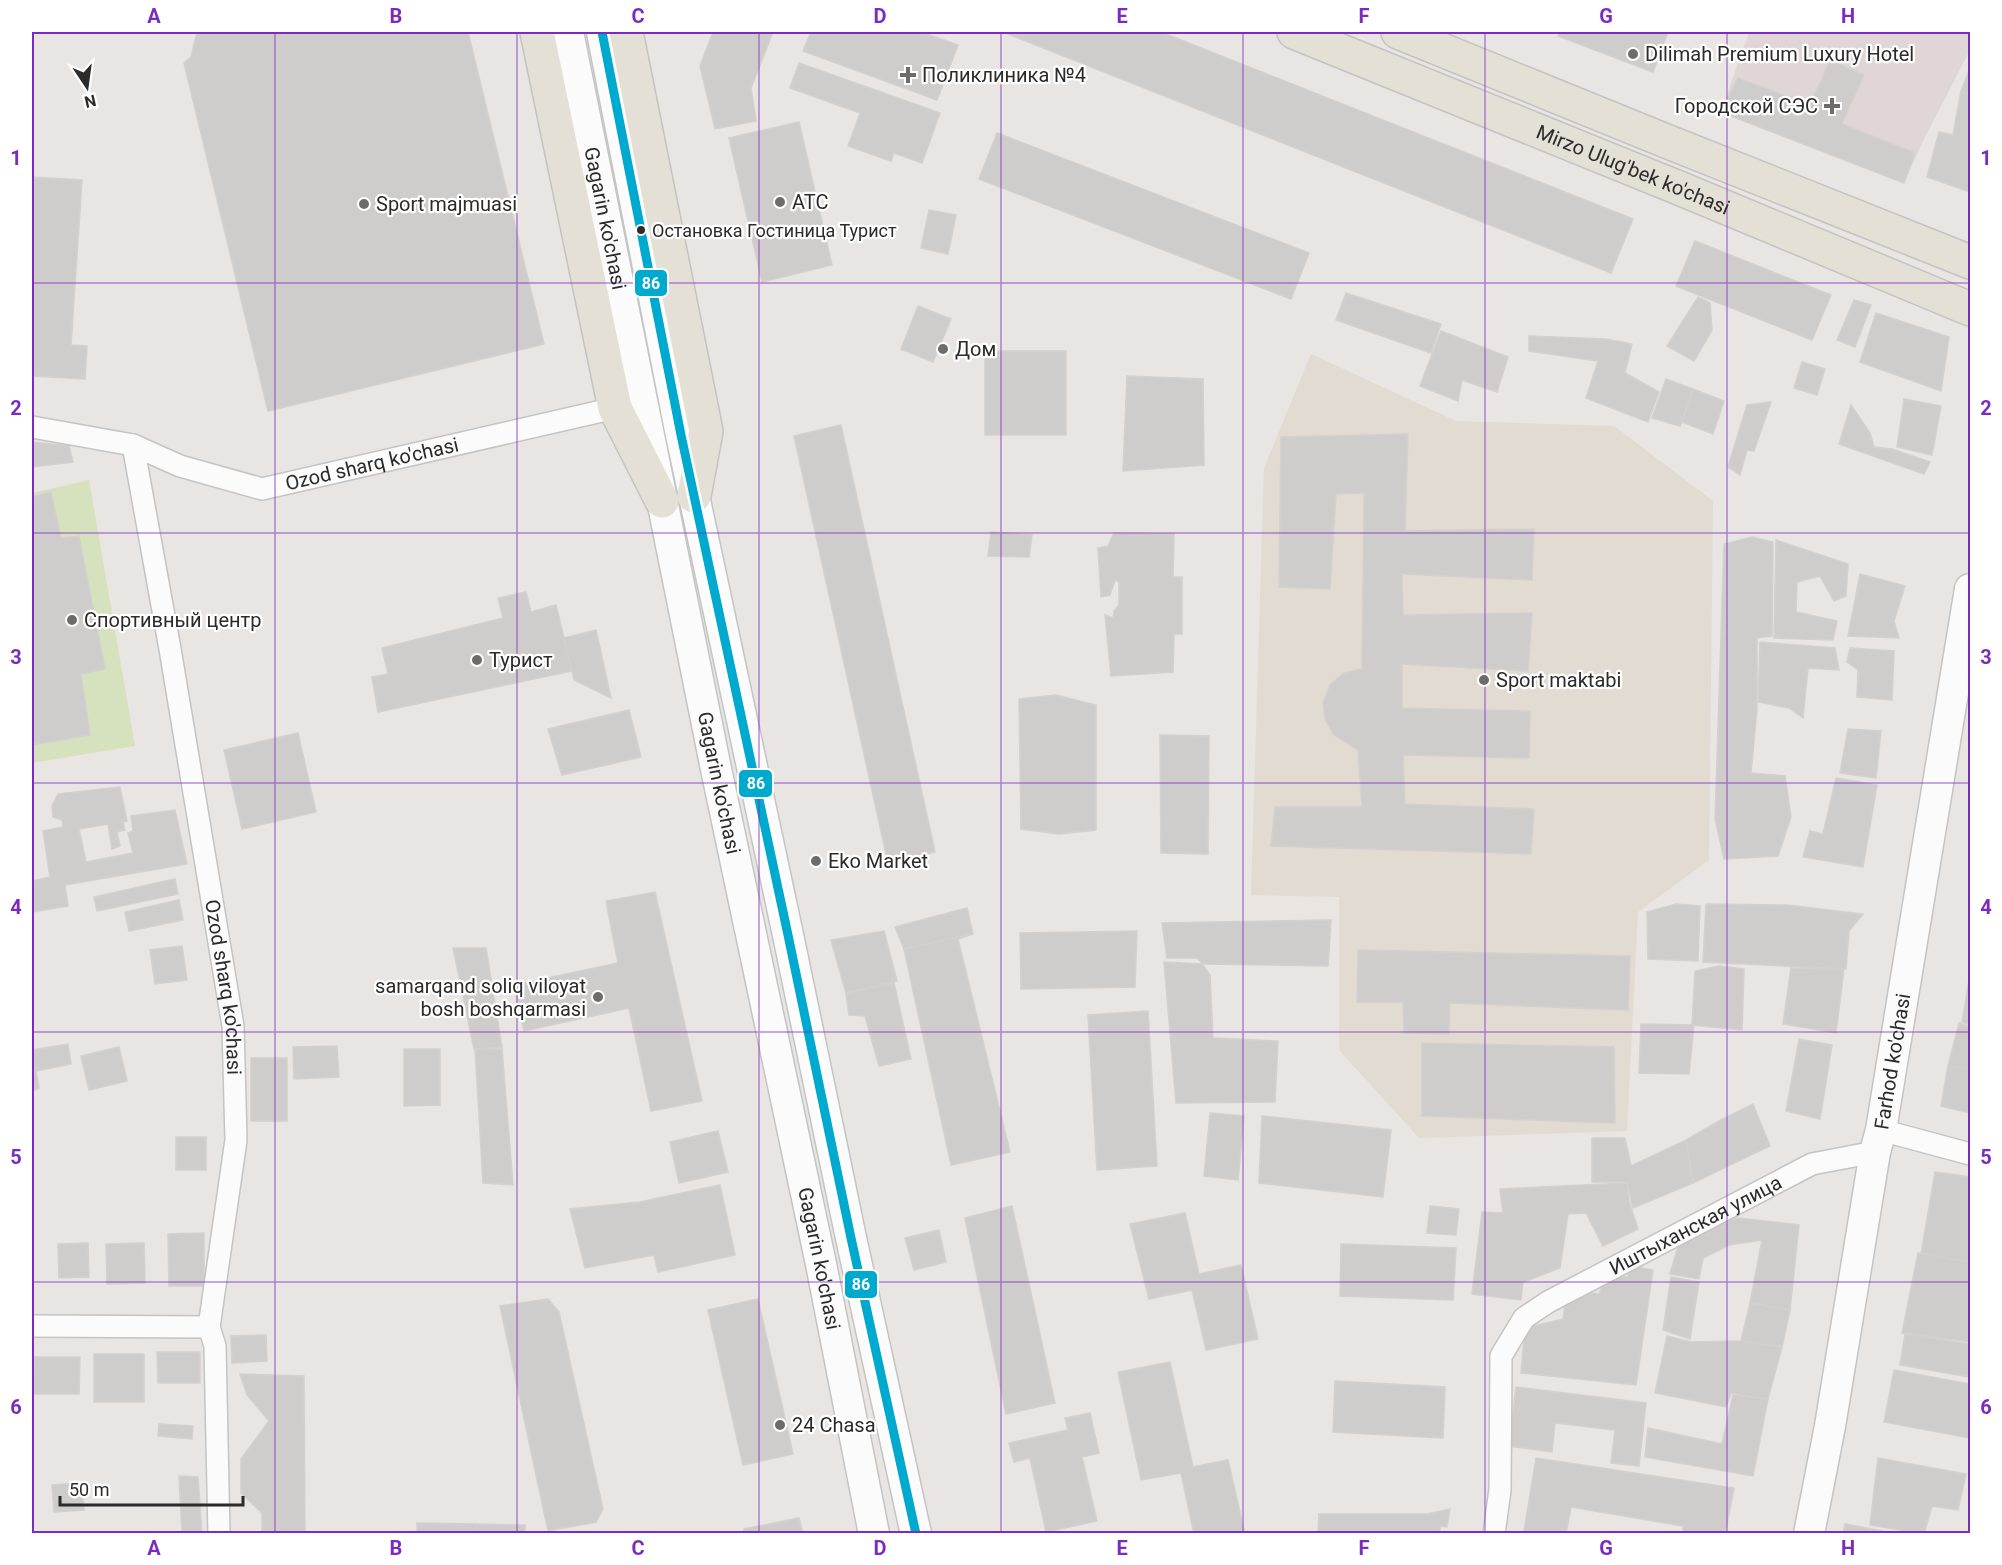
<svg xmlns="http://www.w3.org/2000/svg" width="2002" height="1565" font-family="Roboto,sans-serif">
<rect width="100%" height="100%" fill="#e8e5e2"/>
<path fill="#e1dbd1" d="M1311 354 1456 421 1614 426 1713 501 1709 860 1638 912 1627 1131 1419 1138 1339 1050V897L1251 895 1264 468Z"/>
<path fill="#e0d6d5" d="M1749 32H1970V50L1924 139 1904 183 1721 112Z"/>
<path fill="#d6e2bd" d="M89 480 135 746 32 763V493Z"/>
<g fill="#cfcdcb" stroke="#d3d0ce" stroke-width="1.5">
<path d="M197 32H468L544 344 268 411 184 63 191 57Z"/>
<path d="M713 32H773L751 88 756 121 715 129 700 66Z"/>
<path d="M811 32H921L958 45 937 100 803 51Z"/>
<path d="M1003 32H1161L1633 219 1611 273Z"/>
<path d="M1560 32H1668L1653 72 1558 36Z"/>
<path d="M1830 60 1864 75 1842 124 1915 153 1904 183 1721 112 1738 78 1810 105Z"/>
<path d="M799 63 940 113 922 163 894 153 891 161 848 146 860 113 790 88Z"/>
<path d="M1970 68V95L1961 91Z"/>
<path d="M1961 91 1970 95V192L1927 177 1939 132 1953 135Z"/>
<path d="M799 122 832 265 762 282 729 138Z"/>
<path d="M997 133 1309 253 1291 299 979 179Z"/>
<path d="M32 177 82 180 71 345 87 346 85 379 32 376Z"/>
<path d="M929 210 956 215 948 254 921 248Z"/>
<path d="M1695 241 1831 295 1812 340 1676 286Z"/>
<path d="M1346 293 1441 324 1431 353 1336 320Z"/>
<path d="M1698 297 1710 303 1712 330 1694 361 1667 346Z"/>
<path d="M1854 300 1871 305 1855 347 1837 340Z"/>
<path d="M918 306 951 319 933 362 901 349Z"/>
<path d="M1876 313 1949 337 1941 391 1860 362Z"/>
<path d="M1441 331 1508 357 1497 392 1462 380 1458 401 1420 386Z"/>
<path d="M1529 336 1606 339 1632 344 1625 373 1659 392 1648 422 1586 398 1598 361 1529 351Z"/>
<rect x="985" y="351" width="81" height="84"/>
<path d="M1802 362 1825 369 1817 395 1794 388Z"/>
<path d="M1127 376 1203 379 1204 465 1123 471Z"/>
<path d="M1666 379 1693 389 1680 426 1652 418Z"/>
<path d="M1693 389 1724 401 1713 434 1682 422Z"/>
<path d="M1904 399 1941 406 1932 455 1897 447Z"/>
<path d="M1771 402 1754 451 1747 450 1740 475 1728 467 1747 405Z"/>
<path d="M1851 405 1870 433 1874 447 1892 449 1930 462 1924 474 1839 444Z"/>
<path d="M841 425 935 852 888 863 794 436Z"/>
<path d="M1408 434 1405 531 1534 529 1532 580 1402 574 1403 615 1532 613 1528 671 1402 664V708L1530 711 1529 758 1403 755 1405 804 1534 809 1531 854 1271 846 1275 807H1362L1358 750 1334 735 1325 719 1323 703 1330 685 1344 673 1362 669 1364 493 1336 494 1330 589 1279 587 1281 437Z"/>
<path d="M32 442 69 446 73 462 32 467Z"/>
<path d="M51 492 61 538 79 536 105 669 81 674 90 735 32 745V497Z"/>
<path d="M991 532 1032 535 1029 557 988 556Z"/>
<path d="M1114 533 1174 534 1173 577H1182V634H1174L1173 672 1111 676 1105 615 1113 618 1114 611 1119 605V582L1115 580 1110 595 1101 597 1098 548 1108 546Z"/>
<path d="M1752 537 1773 542 1772 636 1757 638V709L1751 773 1785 776 1791 817 1778 856 1724 859 1715 819 1724 544Z"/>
<path d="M1776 540 1848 564 1846 596 1834 601 1820 576 1797 582 1796 612 1837 621 1833 640 1774 638Z"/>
<path d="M1860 574 1905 586 1894 621 1899 638 1848 636Z"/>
<path d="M526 592 531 612 556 605 572 671 378 712 372 677 388 674 382 648 503 618 498 598Z"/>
<path d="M596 630 611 698 574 680 564 638Z"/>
<path d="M1760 642 1835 648 1839 670 1808 668 1803 718 1789 708 1758 702Z"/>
<path d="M1850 648 1894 651 1892 700 1857 697 1858 670 1847 662Z"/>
<path d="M1056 695 1096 705V830L1059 834 1021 829 1019 699Z"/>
<path d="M629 710 641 757 562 775 548 729Z"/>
<path d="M1848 729 1881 731 1876 778 1840 773Z"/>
<path d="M298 733 316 812 242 829 224 750Z"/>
<path d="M1160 735 1209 736 1208 854 1161 853Z"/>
<path d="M1836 778 1877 785 1863 867 1803 857 1810 831 1823 834Z"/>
<path d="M120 787 127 821 123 822 125 830 117 832 120 846 112 849 108 824 79 829 86 862 133 853 128 833 133 831 131 816 175 810 187 864 65 885 68 906 32 912V881L50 877 43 831 63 827 62 820 53 817 52 806 58 794Z"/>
<path d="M175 879 178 894 97 911 94 897Z"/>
<path d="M655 892 702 1101 651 1111 629 1008 524 1031 514 985 618 963 606 901Z"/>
<path d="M179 900 183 920 129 931 125 912Z"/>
<path d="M1676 904 1700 906 1698 961 1648 959 1647 912Z"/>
<path d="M1706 904 1787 905 1863 914 1849 931 1846 969 1703 962Z"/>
<path d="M967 908 973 934 904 949 895 927Z"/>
<path d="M1331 920 1328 966 1203 964 1197 958H1167L1162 923Z"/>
<path d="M884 931 897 981 846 993 831 940Z"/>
<path d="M1137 931 1135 987 1021 989 1020 933Z"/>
<path d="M973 934 958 939 1010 1152 951 1165 904 949Z"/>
<path d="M182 946 187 980 155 984 150 950Z"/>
<path d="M453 948H486L502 1047 474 1049Z"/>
<path d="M1358 950 1630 956 1628 1010 1450 1003 1449 1034 1404 1033 1403 1002H1357Z"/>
<path d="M1164 962 1202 964 1210 975 1213 1038 1278 1041 1275 1102 1176 1103Z"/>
<path d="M1719 966 1744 969 1742 1030 1692 1025 1695 971Z"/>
<path d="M1791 968 1844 969 1836 1033 1783 1024Z"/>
<path d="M1970 974V1025L1962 1022Z"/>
<path d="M894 983 911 1059 879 1066 865 1016 849 1015 846 993Z"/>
<path d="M1148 1011 1157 1166 1097 1170 1088 1015Z"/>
<path d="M1959 1023 1970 1027V1069L1948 1066Z"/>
<path d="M1641 1024 1694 1025 1689 1074 1639 1073Z"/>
<path d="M1799 1039 1832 1045 1820 1119 1786 1111Z"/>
<path d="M1422 1043 1614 1047 1615 1123 1422 1116Z"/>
<path d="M68 1044 71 1064 36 1071 39 1088 32 1091V1050Z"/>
<path d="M337 1046 339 1077 294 1079 293 1047Z"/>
<path d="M119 1047 127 1081 89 1090 81 1056Z"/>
<path d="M404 1049H440V1105L404 1106Z"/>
<path d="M475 1049H502L513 1185 483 1183Z"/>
<rect x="251" y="1058" width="36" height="63"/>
<path d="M1948 1066 1970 1069V1113L1941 1106Z"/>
<path d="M1753 1104 1770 1146 1693 1183 1686 1140 1719 1121Z"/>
<path d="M1210 1113 1244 1116 1238 1180 1204 1176Z"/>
<path d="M1262 1116 1391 1130 1383 1197 1259 1183Z"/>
<path d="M718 1131 728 1172 679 1183 670 1142Z"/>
<rect x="176" y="1137" width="30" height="33"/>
<path d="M1592 1138H1625L1631 1166 1686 1140 1693 1183 1633 1208 1627 1182H1592Z"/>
<path d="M1935 1172 1970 1177V1262L1921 1254Z"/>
<path d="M1627 1183 1629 1201 1638 1229 1603 1246 1586 1213 1568 1214 1560 1268 1523 1282 1521 1300 1472 1294 1482 1212 1503 1213 1500 1189Z"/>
<path d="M720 1185 735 1255 658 1272 654 1255 585 1268 570 1209 640 1202Z"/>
<path d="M1012 1206 1055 1403 1006 1414 965 1218Z"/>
<path d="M1430 1206 1459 1209 1456 1235 1427 1233Z"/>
<path d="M1185 1213 1199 1274 1241 1265 1258 1339 1206 1350 1192 1290 1149 1299 1130 1224Z"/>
<path d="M1738 1218 1799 1225 1790 1310 1750 1303 1762 1240 1729 1245 1703 1258 1699 1279 1670 1274 1679 1243 1712 1226Z"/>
<path d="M939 1230 946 1262 914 1270 905 1238Z"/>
<path d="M204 1233V1286H169L168 1234Z"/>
<path d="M88 1243 89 1277 59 1278 58 1244Z"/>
<path d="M144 1243 145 1283 107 1284 106 1244Z"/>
<path d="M1341 1244 1456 1248 1453 1300 1340 1296Z"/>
<path d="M1918 1253 1970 1262V1342L1902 1333Z"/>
<path d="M1632 1266 1653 1270 1636 1385 1521 1373 1525 1328 1563 1319 1565 1303 1577 1291 1599 1294 1607 1274 1628 1277Z"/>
<path d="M1671 1277 1699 1282 1690 1339 1663 1330Z"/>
<path d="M548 1299 559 1312 603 1509 596 1522 548 1531 500 1306Z"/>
<path d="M758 1299 793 1454 743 1465 708 1310Z"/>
<path d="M1750 1303 1790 1310 1782 1347 1741 1341Z"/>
<path d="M1905 1334 1970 1344V1377L1900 1365Z"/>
<path d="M266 1335 267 1361 232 1363 231 1336Z"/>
<path d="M1667 1336 1691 1342 1741 1341 1782 1347 1768 1399 1731 1393 1726 1407 1655 1393Z"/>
<path d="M157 1352H200V1383H158Z"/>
<rect x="94" y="1354" width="50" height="48"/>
<path d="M34 1357H80L79 1394H33Z"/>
<path d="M1170 1362 1193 1467 1228 1460 1245 1534H1194L1181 1473 1141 1480 1118 1372Z"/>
<path d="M1894 1370 1970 1384V1438L1884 1422Z"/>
<path d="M240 1374 304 1376 305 1534H262V1513L241 1493V1459L269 1421 247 1395Z"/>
<path d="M1335 1381 1445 1387 1443 1438 1333 1432Z"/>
<path d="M1516 1387 1646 1403 1639 1466 1611 1463 1615 1430 1555 1423 1552 1452 1509 1446Z"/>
<path d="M1733 1395 1768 1399 1753 1476 1645 1457 1648 1428 1722 1444Z"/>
<path d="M1090 1413 1099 1453 1082 1457 1097 1521 1046 1532 1030 1458 1014 1462 1009 1443 1068 1430 1065 1418Z"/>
<path d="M159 1424 193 1426 192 1439 158 1436Z"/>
<path d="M1536 1458 1734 1488 1725 1534H1683V1526L1571 1507 1566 1534H1543L1524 1531Z"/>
<path d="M1878 1458 1966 1474 1958 1510 1932 1506 1924 1534 1870 1525Z"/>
<path d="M179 1476 198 1477 202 1534H182Z"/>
<path d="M82 1483 84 1510 54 1512 52 1485Z"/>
<path d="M1450 1509 1447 1527 1440 1526V1534H1318L1319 1514H1427Z"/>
<path d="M799 1518 803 1534H743L744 1529Z"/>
<path d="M417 1523 477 1524V1534H417Z"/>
<path d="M477 1524 525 1525V1534H477Z"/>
<path d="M1845 1524 1899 1534H1843Z"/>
<path d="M65 1532V1534H32V1533Z"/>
</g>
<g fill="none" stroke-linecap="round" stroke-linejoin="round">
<g stroke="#c4c4c4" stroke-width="24">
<g id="street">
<path id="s1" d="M32 427 133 445 180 466 262 489 615 408"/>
<path id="s2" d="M133 445 170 649 233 1026 236 1140 209 1327 215 1346 219 1534"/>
<path d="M1881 1130 1970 1154"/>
<path d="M32 1326 209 1327"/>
<path id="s3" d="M1494 1534 1500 1490 1501 1356 1524 1318 1548 1302 1812 1164 1875 1152"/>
</g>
</g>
<g stroke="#c4c4c4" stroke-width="33">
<g id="secondary">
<path id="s4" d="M568 32 716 769 821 1264 874 1534"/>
<path d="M602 32 681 435 788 935 851 1238 916 1534"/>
<path id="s5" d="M1809 1534 1830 1426 1875 1152 1881 1130 1970 589"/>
</g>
</g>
<g stroke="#c5c3c2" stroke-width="36">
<g id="primary">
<path d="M537 32 615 408 662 501"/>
<path d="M626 32 706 431 694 496"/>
<path id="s6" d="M1294 32 1679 188 1970 309"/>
<path d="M1398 32 1666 141 1970 262"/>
</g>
</g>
<use href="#street" stroke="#fcfbfb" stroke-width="21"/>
<use href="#secondary" stroke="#fcfbfb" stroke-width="30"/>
<use href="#primary" stroke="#e4e0d6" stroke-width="33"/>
<g stroke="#fff" stroke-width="14">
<path id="bus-1" d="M602 32 681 435 788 935 851 1238 916 1534"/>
</g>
<use href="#bus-1" stroke="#00a9ce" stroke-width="9"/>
</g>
<path fill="none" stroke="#7b2cbf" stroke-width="1.5" stroke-opacity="0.55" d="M275 32V1534M517 32V1534M759 32V1534M1001 32V1534M1243 32V1534M1485 32V1534M1727 32V1534M32 283H1970M32 533H1970M32 783H1970M32 1032H1970M32 1282H1970"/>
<g fill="#6d6c6b" stroke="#fff" stroke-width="2">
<circle cx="1633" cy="54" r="6"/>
<path d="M905 66h6v6h6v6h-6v6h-6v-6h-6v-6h6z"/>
<path d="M1829 97h6v6h6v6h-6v6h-6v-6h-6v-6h6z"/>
<circle cx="780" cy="202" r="6"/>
<circle cx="364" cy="204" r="6"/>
<circle cx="943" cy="349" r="6"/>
<circle cx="72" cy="620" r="6"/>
<circle cx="477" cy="660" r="6"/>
<circle cx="1484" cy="680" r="6"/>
<circle cx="816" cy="861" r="6"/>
<circle cx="598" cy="997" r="6"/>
<circle cx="780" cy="1425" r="6"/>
</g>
<circle fill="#2b2b2b" stroke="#fff" stroke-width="2" cx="641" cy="230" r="5"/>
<g text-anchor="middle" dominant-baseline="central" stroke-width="4.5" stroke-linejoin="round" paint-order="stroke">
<g font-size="18" fill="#2b2b2b" stroke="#fff" text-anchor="start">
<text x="652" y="230">Остановка Гостиница Турист</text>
</g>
<g font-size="20" fill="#2b2b2b" stroke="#fff" text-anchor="start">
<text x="1645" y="54">Dilimah Premium Luxury Hotel</text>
<text x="922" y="75">Поликлиника №4</text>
<text x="1818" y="106" text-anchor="end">Городской СЭС</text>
<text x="792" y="202">ATC</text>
<text x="376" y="204">Sport majmuasi</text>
<text x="955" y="349">Дом</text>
<text x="84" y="620">Спортивный центр</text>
<text x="489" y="660">Турист</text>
<text x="1496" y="680">Sport maktabi</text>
<text x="828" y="861">Eko Market</text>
<text x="586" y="986" text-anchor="end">samarqand soliq viloyat<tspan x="586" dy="23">bosh boshqarmasi</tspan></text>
<text x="792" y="1425">24 Chasa</text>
</g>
<g font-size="20" fill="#2b2b2b" stroke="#fff">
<text stroke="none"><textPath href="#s6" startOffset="366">Mirzo Ulug'bek ko'chasi</textPath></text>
<text stroke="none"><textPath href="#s4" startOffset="190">Gagarin ko'chasi</textPath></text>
<text stroke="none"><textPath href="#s1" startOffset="352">Ozod sharq ko'chasi</textPath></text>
<text stroke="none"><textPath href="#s4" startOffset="766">Gagarin ko'chasi</textPath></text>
<text stroke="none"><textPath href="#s2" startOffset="550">Ozod sharq ko'chasi</textPath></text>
<text stroke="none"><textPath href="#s5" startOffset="480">Farhod ko'chasi</textPath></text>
<text stroke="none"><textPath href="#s3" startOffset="418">Иштыханская улица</textPath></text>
<text stroke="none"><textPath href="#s4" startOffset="1252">Gagarin ko'chasi</textPath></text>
</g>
</g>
<g stroke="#fff" stroke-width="2">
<rect x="634" y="269" width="34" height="28" rx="6" fill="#00a9ce"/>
<rect x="738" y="769" width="35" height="29" rx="6" fill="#00a9ce"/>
<rect x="844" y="1270" width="34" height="29" rx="6" fill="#00a9ce"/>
</g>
<g font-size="16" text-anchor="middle" font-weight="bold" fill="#fff">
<text x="651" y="289">86</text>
<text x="756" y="789">86</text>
<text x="861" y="1290">86</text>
</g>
<rect width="2002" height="1565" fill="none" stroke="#ffffff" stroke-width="66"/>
<g transform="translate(87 87) rotate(167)" stroke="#ffffff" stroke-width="4.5" paint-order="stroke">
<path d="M0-4.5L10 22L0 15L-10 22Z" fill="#2b2b2b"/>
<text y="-9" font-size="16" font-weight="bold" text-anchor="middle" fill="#2b2b2b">N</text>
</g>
<path d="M60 1496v9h183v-9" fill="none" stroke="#2b2b2b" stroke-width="3"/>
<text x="69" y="1496" font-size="18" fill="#2b2b2b" stroke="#ffffff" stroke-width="4.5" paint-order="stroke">50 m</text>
<rect x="33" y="33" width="1936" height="1499" fill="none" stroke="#7b2cbf" stroke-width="2"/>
<g font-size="20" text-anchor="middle" font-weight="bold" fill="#7b2cbf">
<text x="154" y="23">A</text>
<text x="396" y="23">B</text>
<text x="638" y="23">C</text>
<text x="880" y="23">D</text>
<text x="1122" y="23">E</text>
<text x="1364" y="23">F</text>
<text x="1606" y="23">G</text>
<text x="1848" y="23">H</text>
<text x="16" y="165">1</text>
<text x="1986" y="165">1</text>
<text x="16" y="415">2</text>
<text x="1986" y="415">2</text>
<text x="16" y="664">3</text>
<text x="1986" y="664">3</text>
<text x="16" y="914">4</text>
<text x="1986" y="914">4</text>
<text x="16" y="1164">5</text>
<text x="1986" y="1164">5</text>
<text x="16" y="1414">6</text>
<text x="1986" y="1414">6</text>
<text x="154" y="1555">A</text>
<text x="396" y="1555">B</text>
<text x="638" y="1555">C</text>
<text x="880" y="1555">D</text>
<text x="1122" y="1555">E</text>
<text x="1364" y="1555">F</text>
<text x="1606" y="1555">G</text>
<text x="1848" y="1555">H</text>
</g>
</svg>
